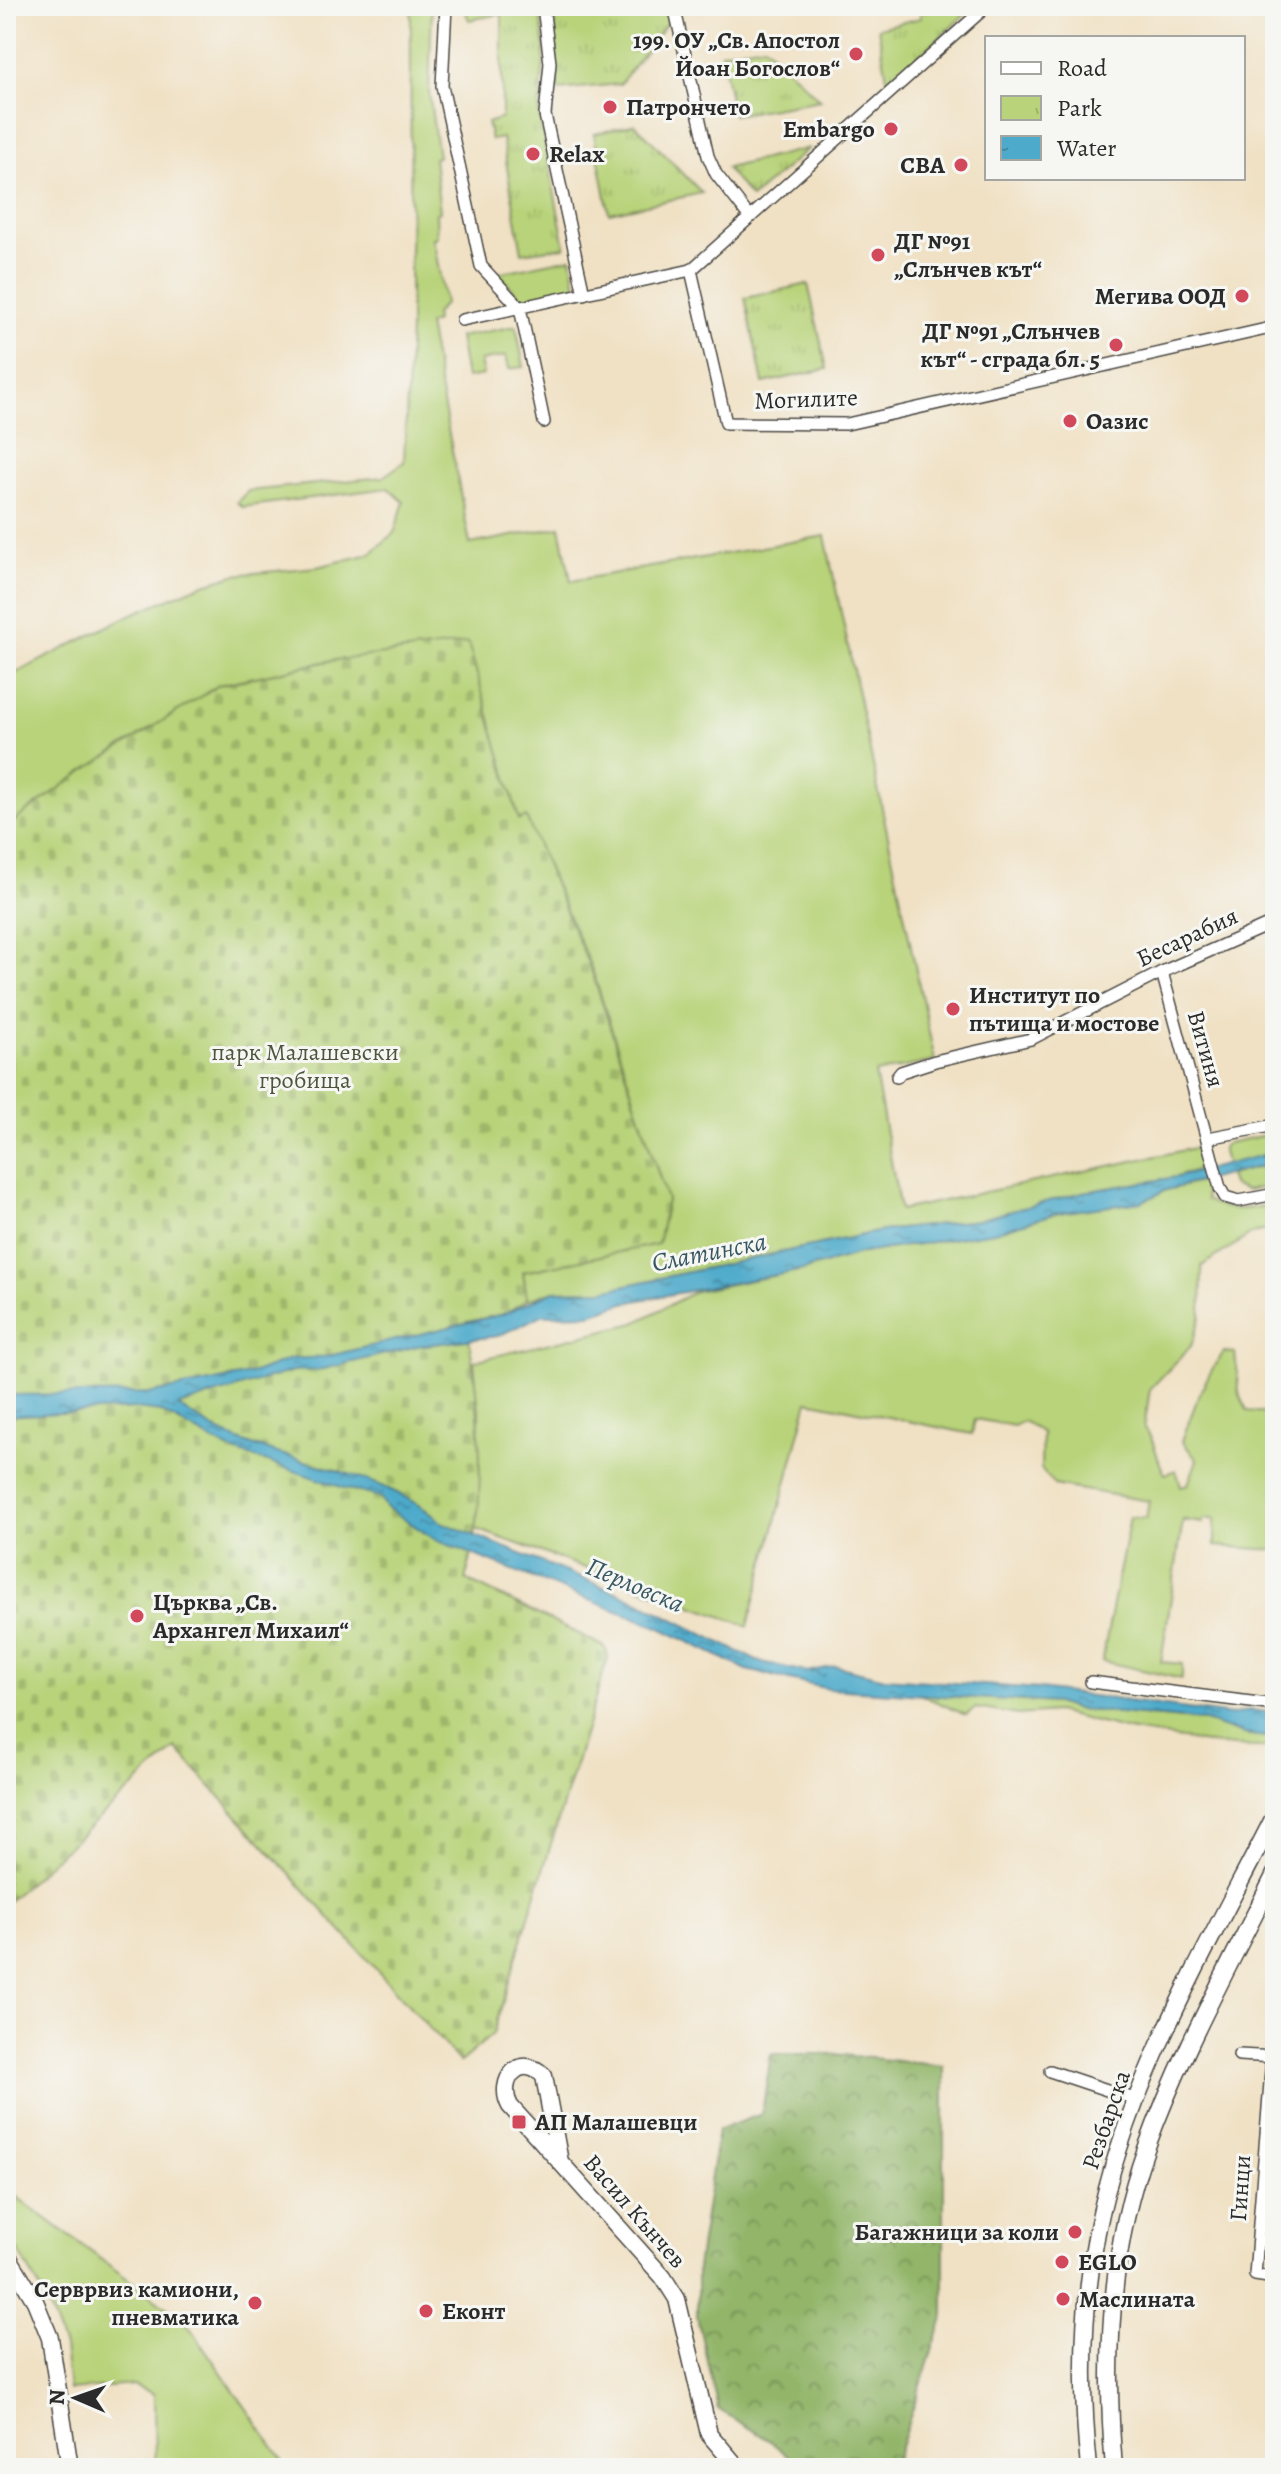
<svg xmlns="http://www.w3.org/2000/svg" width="1281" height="2474" font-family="Alegreya,serif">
<defs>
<pattern id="forest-crowns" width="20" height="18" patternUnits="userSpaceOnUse" patternTransform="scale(2)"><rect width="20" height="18" fill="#92b569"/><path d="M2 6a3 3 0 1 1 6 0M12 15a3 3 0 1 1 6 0" fill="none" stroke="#779357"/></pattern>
<pattern id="cemetery-stones" width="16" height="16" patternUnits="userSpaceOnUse" patternTransform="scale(2)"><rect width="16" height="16" fill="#b8d379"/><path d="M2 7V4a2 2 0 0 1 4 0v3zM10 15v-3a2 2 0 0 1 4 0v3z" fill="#9eb569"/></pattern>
<pattern id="park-tufts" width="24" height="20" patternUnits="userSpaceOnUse" patternTransform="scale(2)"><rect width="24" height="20" fill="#b8d379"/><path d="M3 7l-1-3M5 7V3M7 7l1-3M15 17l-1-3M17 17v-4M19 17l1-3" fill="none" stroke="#9eb569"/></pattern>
<pattern id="water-ripples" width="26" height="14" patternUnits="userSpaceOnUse" patternTransform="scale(2)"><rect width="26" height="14" fill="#4daacb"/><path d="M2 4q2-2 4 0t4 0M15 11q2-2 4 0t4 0" fill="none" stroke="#408ba5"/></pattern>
</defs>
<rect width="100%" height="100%" fill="#f6f6f2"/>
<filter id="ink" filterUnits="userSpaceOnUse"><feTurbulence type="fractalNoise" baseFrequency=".0125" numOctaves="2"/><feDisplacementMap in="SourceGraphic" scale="16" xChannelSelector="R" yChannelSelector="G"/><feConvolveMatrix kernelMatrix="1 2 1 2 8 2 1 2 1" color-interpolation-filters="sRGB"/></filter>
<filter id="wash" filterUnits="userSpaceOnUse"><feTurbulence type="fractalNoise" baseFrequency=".006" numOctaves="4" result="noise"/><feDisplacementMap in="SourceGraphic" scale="32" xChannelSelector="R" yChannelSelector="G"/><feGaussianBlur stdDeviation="1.8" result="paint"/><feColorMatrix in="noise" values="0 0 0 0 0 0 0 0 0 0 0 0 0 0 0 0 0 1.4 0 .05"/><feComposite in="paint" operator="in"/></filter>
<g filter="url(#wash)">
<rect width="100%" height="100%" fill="#f0e1c4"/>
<g fill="#b8d379" stroke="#727f52" stroke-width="2">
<path d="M411 6H432L429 93 438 157 434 158 440 212 436 213 437 237 433 238 445 303 435 314 436 322 428 325 470 544 560 527 571 581 825 536 935 1061 875 1073 900 1210 1195 1148 1201 1168 1177 1177 1083 1192 977 1220 882 1231 604 1290 554 1291 527 1300 523 1272 658 1244 667 1200 593 972 526 818 519 820 468 644 329 661 219 685 81 773 6 827V678L130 615 201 585 234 575 317 567 370 554 394 533 404 502 388 488 242 507 237 502 248 491 383 477 404 462 410 328Z"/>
<path d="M571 258 576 285 571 290 524 301 498 273Z"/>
<path d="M516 326 524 367 509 369 506 356 480 361 483 375 466 378 459 337Z"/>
<path d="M1275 1133V1152L1227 1166 1222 1148 1228 1143Z"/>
<path d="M1275 1163V1185L1246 1191 1232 1185 1229 1175Z"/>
<path d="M1204 1181 1206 1200C1231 1214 1248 1209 1275 1204V1228L1253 1233 1202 1266 1201 1317 1191 1346 1150 1389 1144 1428C1157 1442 1155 1458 1165 1474L1176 1470 1181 1486 1188 1484 1197 1460 1182 1441C1193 1410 1203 1379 1224 1352L1235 1353 1239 1392 1247 1411 1275 1414V1550L1215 1546V1519H1203V1523L1183 1520 1161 1662 1182 1664V1679L1102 1661 1130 1517 1146 1519 1149 1501 1054 1485 1041 1468 1042 1433 1023 1421 1014 1426 975 1419 972 1434 808 1401 748 1626 476 1529 479 1411 474 1361 635 1323 696 1291 803 1270 863 1253 994 1232 1057 1213 1141 1202 1166 1190Z"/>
<path d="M917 1693 1056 1703 1075 1709 1205 1721 1244 1734 1275 1738V1748L1218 1745 1128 1730 1056 1712 1018 1715 976 1708 966 1715Z"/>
<path d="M6 2189 186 2322 288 2468H155L154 2394 134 2385 69 2390 64 2347 45 2297 6 2231Z"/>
</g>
<path fill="url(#forest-crowns)" stroke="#5e704a" stroke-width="2" d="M771 2054H834L944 2066V2315L893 2468H803L770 2441 718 2409 697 2317V2268L718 2130 762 2114Z"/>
<path fill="url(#cemetery-stones)" stroke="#727f52" stroke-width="2" d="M468 643 519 820 526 817 593 975 667 1200 658 1244 523 1272 527 1300 503 1314 466 1322C480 1396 489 1507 465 1579L605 1647 608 1657 493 2034 460 2062 176 1748 6 1903V827L81 773 219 685 329 661Z"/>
<g fill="url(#park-tufts)" stroke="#727f52" stroke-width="2">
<path d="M477 6H539L545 48 539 113 565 247 522 253 502 138 491 140 487 123 502 118V14L469 20 464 9Z"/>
<path d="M554 6H666L669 20 620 84 558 90Z"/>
<path d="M919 6H975L888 83 878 28 921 18Z"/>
<path d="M764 45 820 100 733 115 721 52Z"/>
<path d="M635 124 702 193 609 213 594 134Z"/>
<path d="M809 148 751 198 726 168H727Z"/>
<path d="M808 284 827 369 763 383 745 298Z"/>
</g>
<path fill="url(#water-ripples)" stroke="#3c6a7b" stroke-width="2" d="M1275 1152V1163L1166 1190 1141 1202 1057 1213 994 1232 863 1253 803 1270 624 1303 590 1314 542 1315 498 1336 418 1346 320 1370 293 1371 178 1406C192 1415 206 1425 220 1432 292 1466 380 1468 441 1522L631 1598 757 1661 806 1672 836 1666 885 1678 1040 1689 1232 1715 1250 1710 1275 1713V1738L1244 1734 1205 1721 1075 1709 1056 1703 828 1689 747 1670 656 1626 436 1540 386 1507 380 1497 344 1488 226 1448 161 1412 136 1409 6 1416V1395L152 1393 200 1384 254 1373 290 1359 324 1357 503 1314 554 1291 604 1290 882 1231 977 1220 1083 1192 1177 1177Z"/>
</g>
<g filter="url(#ink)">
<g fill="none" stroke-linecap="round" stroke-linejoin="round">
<g stroke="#494642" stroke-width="14">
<g id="street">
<path d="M446 6 442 86 481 266 520 308 544 422"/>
<path d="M543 6 550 63 545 115 584 294"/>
<path d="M674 6 708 156 716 174 748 215"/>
<path d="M691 270 726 423 847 424 1275 327"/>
<path d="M462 320 691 270 987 6"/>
<path d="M1162 972 1220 1188 1225 1197 1239 1201 1275 1194"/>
<path d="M897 1077 901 1072 935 1061 1031 1039 1162 972 1275 922"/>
<path d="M1208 1138 1275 1125"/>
<path d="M1091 1682 1275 1705"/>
<path d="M1239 2055 1275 2057"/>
<path d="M1272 2057 1255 2275 1275 2278"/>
<path d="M1050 2071 1137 2100"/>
</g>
</g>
<g stroke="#494642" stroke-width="19">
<g id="secondary">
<path d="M560 2162 544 2076C521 2052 496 2080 510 2106L663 2277 677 2299 709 2434 738 2468"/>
<path d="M6 2253 35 2301 50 2338 70 2468"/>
<path d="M1089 2468C1081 2391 1082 2308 1097 2232 1126 2083 1207 1949 1275 1815"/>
<path d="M1114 2468C1105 2363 1109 2250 1146 2149 1180 2054 1230 1965 1275 1874"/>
</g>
</g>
<use href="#street" stroke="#fff" stroke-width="11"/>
<use href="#secondary" stroke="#fff" stroke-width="16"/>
</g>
</g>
<g fill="#d1495b" stroke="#f6f6f2" stroke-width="3">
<circle cx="856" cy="54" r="8"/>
<circle cx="610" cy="107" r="8"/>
<circle cx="891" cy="129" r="8"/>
<circle cx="533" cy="154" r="8"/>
<circle cx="961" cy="165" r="8"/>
<circle cx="878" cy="255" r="8"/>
<circle cx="1242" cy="296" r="8"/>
<circle cx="1116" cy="345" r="8"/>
<circle cx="1070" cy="421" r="8"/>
<circle cx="953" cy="1009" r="8"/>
<circle cx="137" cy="1616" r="8"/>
<rect x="511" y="2114" width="16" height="16" rx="4"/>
<circle cx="1075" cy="2232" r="8"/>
<circle cx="1062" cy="2262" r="8"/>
<circle cx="1063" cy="2299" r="8"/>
<circle cx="255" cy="2303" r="8"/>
<circle cx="426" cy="2311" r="8"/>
</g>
<g text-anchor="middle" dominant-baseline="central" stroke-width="6" stroke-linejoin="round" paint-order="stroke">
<g font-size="24" font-weight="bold" fill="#2b2b2b" stroke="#f6f6f2" text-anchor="start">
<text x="840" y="40" text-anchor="end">199. ОУ „Св. Апостол<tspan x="840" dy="28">Йоан Богослов“</tspan></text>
<text x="626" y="107">Патрончето</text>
<text x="875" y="129" text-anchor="end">Embargo</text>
<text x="549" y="154">Relax</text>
<text x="945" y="165" text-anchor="end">CBA</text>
<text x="894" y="241">ДГ №91<tspan x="894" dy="28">„Слънчев кът“</tspan></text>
<text x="1226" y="296" text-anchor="end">Мегива ООД</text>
<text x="1100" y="331" text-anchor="end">ДГ №91 „Слънчев<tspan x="1100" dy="28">кът“ - сграда бл. 5</tspan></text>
<text x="1086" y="421">Оазис</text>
<text x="969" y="995">Институт по<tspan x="969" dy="28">пътища и мостове</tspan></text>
<text x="153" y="1602">Църква „Св.<tspan x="153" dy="28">Архангел Михаил“</tspan></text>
<text x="535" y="2122">АП Малашевци</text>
<text x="1059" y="2232" text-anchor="end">Багажници за коли</text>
<text x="1078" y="2262">EGLO</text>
<text x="239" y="2289" text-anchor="end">Серврвиз камиони,<tspan x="239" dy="28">пневматика</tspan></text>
<text x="1079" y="2299">Маслината</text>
<text x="442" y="2311">Еконт</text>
</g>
<g font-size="24" fill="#2b2b2b" stroke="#f6f6f2">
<text transform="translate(806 399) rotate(-2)">Могилите</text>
<text transform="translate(1187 937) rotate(-25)">Бесарабия</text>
<text transform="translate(1206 1049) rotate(74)">Витиня</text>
<text transform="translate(1106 2120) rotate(-71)">Резбарска</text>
<text transform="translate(1240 2188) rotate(-86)">Гинци</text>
<text transform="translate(635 2211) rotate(49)">Васил Кънчев</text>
</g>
<g font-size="24" fill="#4e553e" stroke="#f6f6f2">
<text x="305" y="1052">парк Малашевски<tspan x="305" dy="28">гробища</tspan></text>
</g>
<g font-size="26" font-style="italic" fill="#375763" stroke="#f6f6f2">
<text transform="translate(709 1252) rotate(-11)">Слатинска</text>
<text transform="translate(635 1585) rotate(23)">Перловска</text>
</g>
</g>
<rect width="1281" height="2474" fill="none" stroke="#f6f6f2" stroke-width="32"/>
<rect x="985" y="36" width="260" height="144" fill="#f6f6f2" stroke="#a5a5a2" stroke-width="2"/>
<rect x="1001" y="62" width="40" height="12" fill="#ffffff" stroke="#a5a5a2" stroke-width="2"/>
<text x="1057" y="76" font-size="24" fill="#2b2b2b">Road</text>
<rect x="1001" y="96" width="40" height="24" fill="url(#park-tufts)" stroke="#a5a5a2" stroke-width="2"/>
<text x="1057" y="116" font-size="24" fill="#2b2b2b">Park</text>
<rect x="1001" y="136" width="40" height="24" fill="url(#water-ripples)" stroke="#a5a5a2" stroke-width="2"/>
<text x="1057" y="156" font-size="24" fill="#2b2b2b">Water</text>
<g transform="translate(76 2398) rotate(272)" stroke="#f6f6f2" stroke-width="6" paint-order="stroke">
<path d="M0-6L14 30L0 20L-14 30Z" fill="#2b2b2b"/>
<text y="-12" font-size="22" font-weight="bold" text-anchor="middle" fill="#2b2b2b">N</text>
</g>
</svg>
